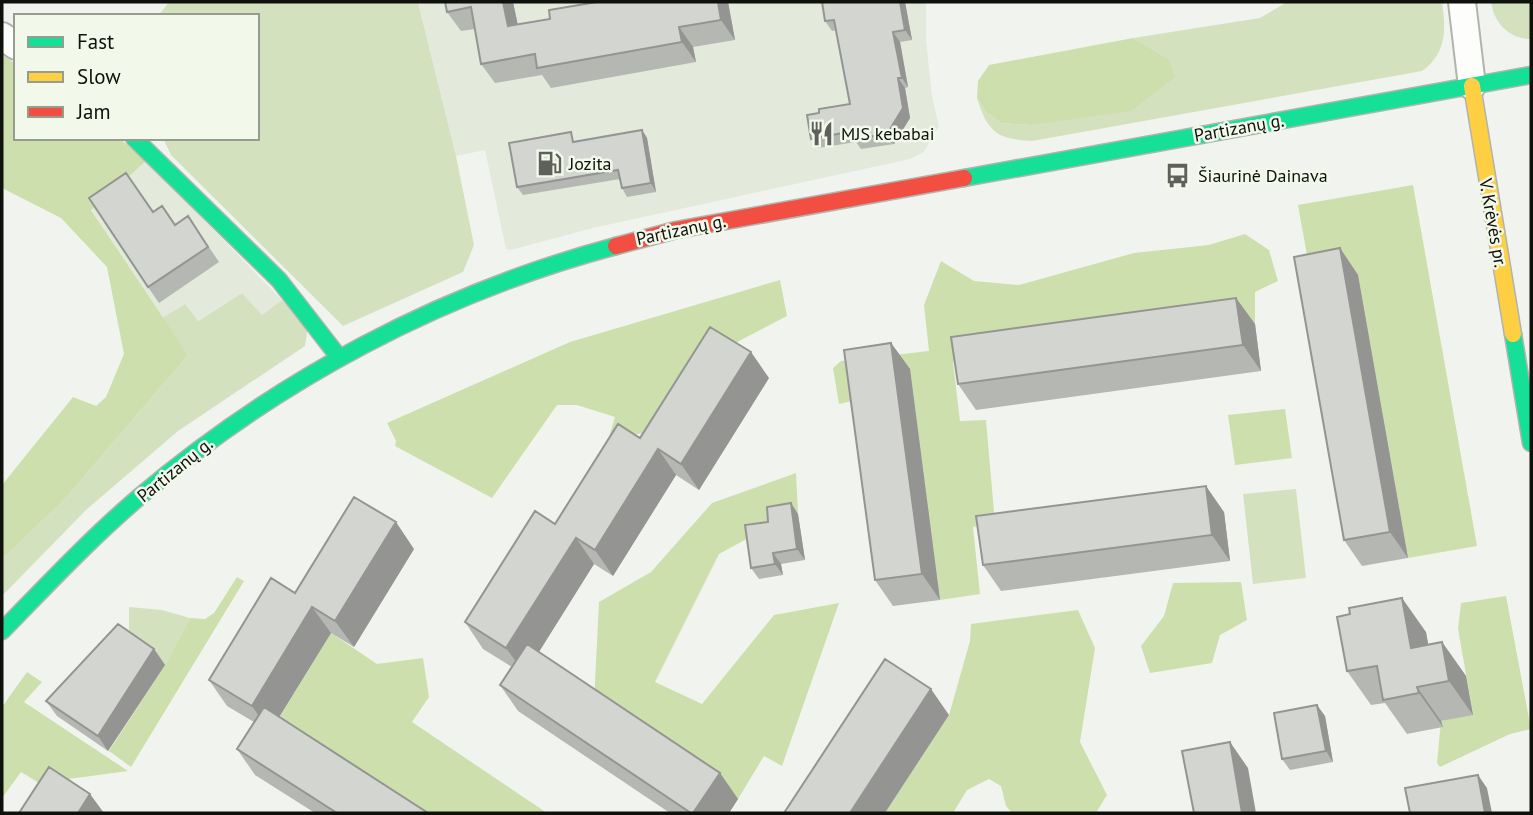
<svg xmlns="http://www.w3.org/2000/svg" width="1533" height="815" font-family="'PT Sans',sans-serif">
	<rect width="100%" height="100%" fill="#f1f4ee"/>
	<path fill="#e3e9db" d="M418,2H926V40L932,96L939,126L924,152L910,159L593,228L511,250L506,249L485,150L456,156Z
		M146,161L282,300L262,315L242,293L197,321L185,304L162,318L91,209Z"/>
	<path fill="#d4e1be" d="M169,2H418L456,156L474,245L463,272L343,326L171,155L163,138H257V16H158Z
		M1287,2H1442C1446,29 1447,53 1422,71L1032,141C997,139 988,133 977,98L986,112L1001,123L1031,125L1169,59L1133,38L1260,18Z
		M1491,2H1531V39C1509,39 1494,23 1491,2Z
		M242,293L262,315L282,300L308,326L305,346L178,431L86,510L2,596V559L62,502L188,355L162,318L185,304L198,321Z
		M1296,489L1306,578L1253,584L1243,494Z
		M129,607L162,610L190,618L165,665L129,639Z"/>
	<path fill="#cddfac" d="M1133,38L1169,59L1175,77L1131,111L1031,125L1001,123L986,112L977,98L978,81L989,65Z
		M2,55L16,64V138H119L146,161L91,210L188,355L62,502L2,559V485L73,397L96,406L106,397L124,354L107,267L61,218L2,188Z
		M1413,185L1477,546L1408,558L1358,275L1312,283L1298,205Z
		M1245,234L1269,250L1278,281L1255,292V324L970,363L953,362L960,421L986,420L995,523L973,527L980,594L940,600L910,370L865,398L839,404L833,368L841,361L929,351L924,305L941,261L974,281L1019,285L1134,253L1209,245Z
		M780,280L787,316L739,341L706,363L656,432L609,437L615,417L577,405H557L492,498L395,446L396,441L387,423L570,342Z
		M1285,409L1292,458L1235,465L1228,415Z
		M796,473L798,514L775,518L752,536L719,554L655,682L702,704L774,615L839,603L782,766L764,756L738,799L594,702L599,602L651,572L712,503Z
		M237,577L244,581L131,767L109,751L165,665L190,618L205,619L214,613Z
		M1241,582L1247,620L1220,635L1212,663L1150,673L1141,646L1164,616L1173,583Z
		M1506,596L1531,729L1510,734L1440,767L1437,763L1441,721L1473,714L1458,629L1461,603Z
		M1078,610L1095,648L1080,742L1107,795L1096,813H1012L1006,806L1001,786L989,779L967,790L953,813H885L949,715L970,641L971,624Z
		M331,633L377,664L423,658L429,697L412,722L547,813H406L274,726Z
		M27,672L42,682L24,702L128,771L39,783L21,772L2,798V707Z"/>
	<g fill="none" stroke-linecap="round" stroke-linejoin="round">
		<defs>
			<path id="street" d="M1462,2L1472,86
				M2,36L16,46"/>
			<path id="fast" d="M134,138L279,280L338,356
				M964,178L1531,75
				M1513,334L1531,443
				M2,631C46,586 90,539 138,498C277,380 440,293 616,246"/>
			<path id="slow" d="M1472,86L1513,334"/>
			<path id="jam" d="M616,246L676,230L964,178"/>
		</defs>
		<use href="#street" stroke="#b1b4ae" stroke-width="30"/>
		<use href="#fast" stroke="#b1b4ae" stroke-width="19"/>
		<use href="#slow" stroke="#b1b4ae" stroke-width="19"/>
		<use href="#jam" stroke="#b1b4ae" stroke-width="19"/>
		<use href="#street" stroke="#fdfdfc" stroke-width="26"/>
		<use href="#fast" stroke="#16e098" stroke-width="16"/>
		<use href="#slow" stroke="#ffcf43" stroke-width="16"/>
		<use href="#jam" stroke="#f24e42" stroke-width="16"/>
	</g>
	<path fill="#b5b7b3" d="M445,2H513L518,25L728,2L735,40L693,47L696,62L551,88L542,75L495,83L481,64L475,29L461,31L447,12Z
		M822,2H905L912,40L900,42L908,87L905,88L910,118L894,144L861,149L856,142L818,148L811,139L819,113L850,104L836,30L832,31L825,21Z
		M642,130L647,138L656,192L627,197L622,188L620,179L523,195L517,187L577,141Z
		M153,212L175,225L188,216L219,262L159,303L148,287Z
		M1340,248L1358,275L1408,558L1362,566L1344,540Z
		M1236,298L1255,324L1261,371L976,410L958,384Z
		M891,343L910,369L940,600L893,606L875,580Z
		M769,378L699,490L676,475L613,576L594,564L539,652L720,773L738,799L729,813H670L518,711L500,685L512,667L483,649L465,622L555,524L640,438Z
		M1224,512L1230,561L1001,591L983,565Z
		M798,514L805,560L781,564L783,575L759,579L751,568L768,522Z
		M414,549L354,647L331,633L279,717L428,813H315L255,775L237,749L254,722L227,706L209,680L295,593Z
		M1426,632L1428,644L1442,642L1466,676L1473,715L1441,721L1443,727L1407,734L1385,703L1371,705L1347,671Z
		M154,649L165,665L108,751L57,716L46,701Z
		M1325,716L1333,762L1290,770L1282,759Z"/>
	<path fill="#949592" d="M503,2H513L522,46L508,26Z
		M718,2H728L735,40L721,20Z
		M900,2H905L912,40L905,30Z
		M679,27L693,47L696,62L682,42Z
		M893,32L900,42L908,87L902,78Z
		M898,78L905,88L910,118L894,144L887,134Z
		M642,130L647,138L656,192L651,183Z
		M1340,248L1358,275L1408,558L1390,532Z
		M1236,298L1255,324L1261,371L1243,345Z
		M891,343L910,369L940,600L922,574Z
		M751,352L769,378L699,490L681,464Z
		M658,449L676,475L613,576L595,550Z
		M1206,486L1224,512L1230,561L1212,535Z
		M791,503L798,514L805,560L797,549Z
		M396,522L414,549L354,647L335,621Z
		M576,538L594,564L525,674L506,648Z
		M773,553L781,564L783,575L775,564Z
		M1402,598L1426,632L1435,682L1411,648Z
		M312,607L331,633L270,732L252,706Z
		M1442,642L1466,676L1473,715L1449,681Z
		M154,649L165,665L108,751L98,736Z
		M1417,687L1441,721L1443,727L1419,693Z
		M931,689L949,715L885,813H850Z
		M1317,705L1325,716L1333,762L1326,751Z
		M1230,742L1248,768L1256,813H1242Z
		M720,773L738,799L729,813H693Z
		M1478,775L1487,788L1492,813H1485Z
		M90,794L104,813H78Z"/>
	<path fill="#d3d5d0" stroke="#949592" stroke-width="2" d="M445,2H503L508,26L550,19L549,10L597,2H718L721,20L679,27L682,42L537,68L535,54L481,64L471,7L447,12Z
		M822,2H900L905,30L893,32L902,78H898L903,108L887,134L854,139L853,131L811,139L807,115L819,113V109L850,104L834,20L825,21Z
		M642,130L651,183L622,188L618,170L517,187L509,143L571,132L573,142Z
		M126,173L153,212L162,206L175,225L188,216L208,247L148,287L89,198Z
		M1340,248L1390,532L1344,540L1294,257Z
		M1236,298L1243,345L958,384L951,337Z
		M710,327L751,352L681,464L658,449L595,550L576,538L506,648L465,622L535,511L555,524L618,424L640,438Z
		M891,343L922,574L875,580L844,350Z
		M1206,486L1212,535L983,565L976,516Z
		M354,497L396,522L335,621L312,607L252,706L209,680L271,578L295,593Z
		M791,503L797,549L773,553L775,564L751,568L745,525L768,522L767,507Z
		M1402,598L1411,648L1442,642L1449,681L1417,687L1419,693L1383,700L1377,666L1347,671L1337,617L1350,614L1349,608Z
		M118,624L154,649L98,736L46,701Z
		M527,644L720,773L693,813H691L500,685Z
		M885,659L931,689L850,813H784Z
		M1317,705L1326,751L1282,759L1274,713Z
		M264,707L428,813H337L237,749Z
		M1230,742L1242,813H1194L1182,751Z
		M49,767L90,794L78,813H19Z
		M1478,775L1485,813H1410L1405,788Z"/>
	<defs>
		<symbol id="restaurant-bare" viewBox="-9 -9 18 18"><path d="M-5-6h1v4h1v-4h1v4h1v-4h1v5L-1.5 .5V6h-2V.5L-5-1ZM5-6V6H3V1.5H1.5Q1.5-4 5-6Z" fill="#5e605b" stroke="#f2f8ea" stroke-width="2.5" paint-order="stroke"/></symbol>
		<symbol id="fuel-bare" viewBox="-9 -9 18 18"><path d="M-5.5-6h7V0h2V4h1.3V-2.5L3-4.5l.8-.8L6-3V5H2.5V1h-1V6h-7ZM-4.2-4.7v3.2H.2V-4.7Z" fill="#5e605b" stroke="#f2f8ea" stroke-width="2.5" paint-order="stroke"/></symbol>
		<symbol id="bus-bare" viewBox="-9 -9 18 18"><path d="M-5-6H5V4H4V6H2V4H-2V6H-4V4H-5ZM-3.5-4V0h7V-4ZM-3.5 1.2v1.5H-2V1.2ZM2 1.2v1.5H3.5V1.2Z" fill="#5e605b" stroke="#f2f8ea" stroke-width="2.5" paint-order="stroke"/></symbol>
	</defs>
	<g fill-rule="evenodd">
		<use href="#restaurant-bare" x="804" y="116" width="35" height="35"/>
		<use href="#fuel-bare" x="532" y="146" width="35" height="35"/>
		<use href="#bus-bare" x="1160" y="158" width="35" height="35"/>
	</g>
	<g text-anchor="middle" stroke-width="5" stroke-linejoin="round" paint-order="stroke">
		<g font-size="18" fill="#0f110c" stroke="#f2f8ea">
			<text transform="translate(1239 128) rotate(-10)" y="6">Partizanų g.</text>
			<text transform="translate(1493 223) rotate(80)" y="6">V. Krėvės pr.</text>
			<text transform="translate(681 230) rotate(-12)" y="6">Partizanų g.</text>
			<text transform="translate(175 470) rotate(-39)" y="6">Partizanų g.</text>
		</g>
		<g font-size="18" fill="#0f110c" stroke="#f2f8ea" text-anchor="start">
			<text x="841" y="140">MJS kebabai</text>
			<text x="569" y="170">Jozita</text>
			<text x="1198" y="182">Šiaurinė Dainava</text>
		</g>
	</g>
	<rect width="1533" height="815" fill="none" stroke="#0f110c" stroke-width="7"/>
	<rect x="14" y="14" width="245" height="126" fill="#f2f8ea" stroke="#979c91" stroke-width="2"/>
	<rect x="28" y="37" width="35" height="10" fill="#16e098" stroke="#979c91" stroke-width="2"/>
	<text x="77" y="49" font-size="21" fill="#0f110c">Fast</text>
	<rect x="28" y="72" width="35" height="10" fill="#ffcf43" stroke="#979c91" stroke-width="2"/>
	<text x="77" y="84" font-size="21" fill="#0f110c">Slow</text>
	<rect x="28" y="107" width="35" height="10" fill="#f24e42" stroke="#979c91" stroke-width="2"/>
	<text x="77" y="119" font-size="21" fill="#0f110c">Jam</text>
</svg>
